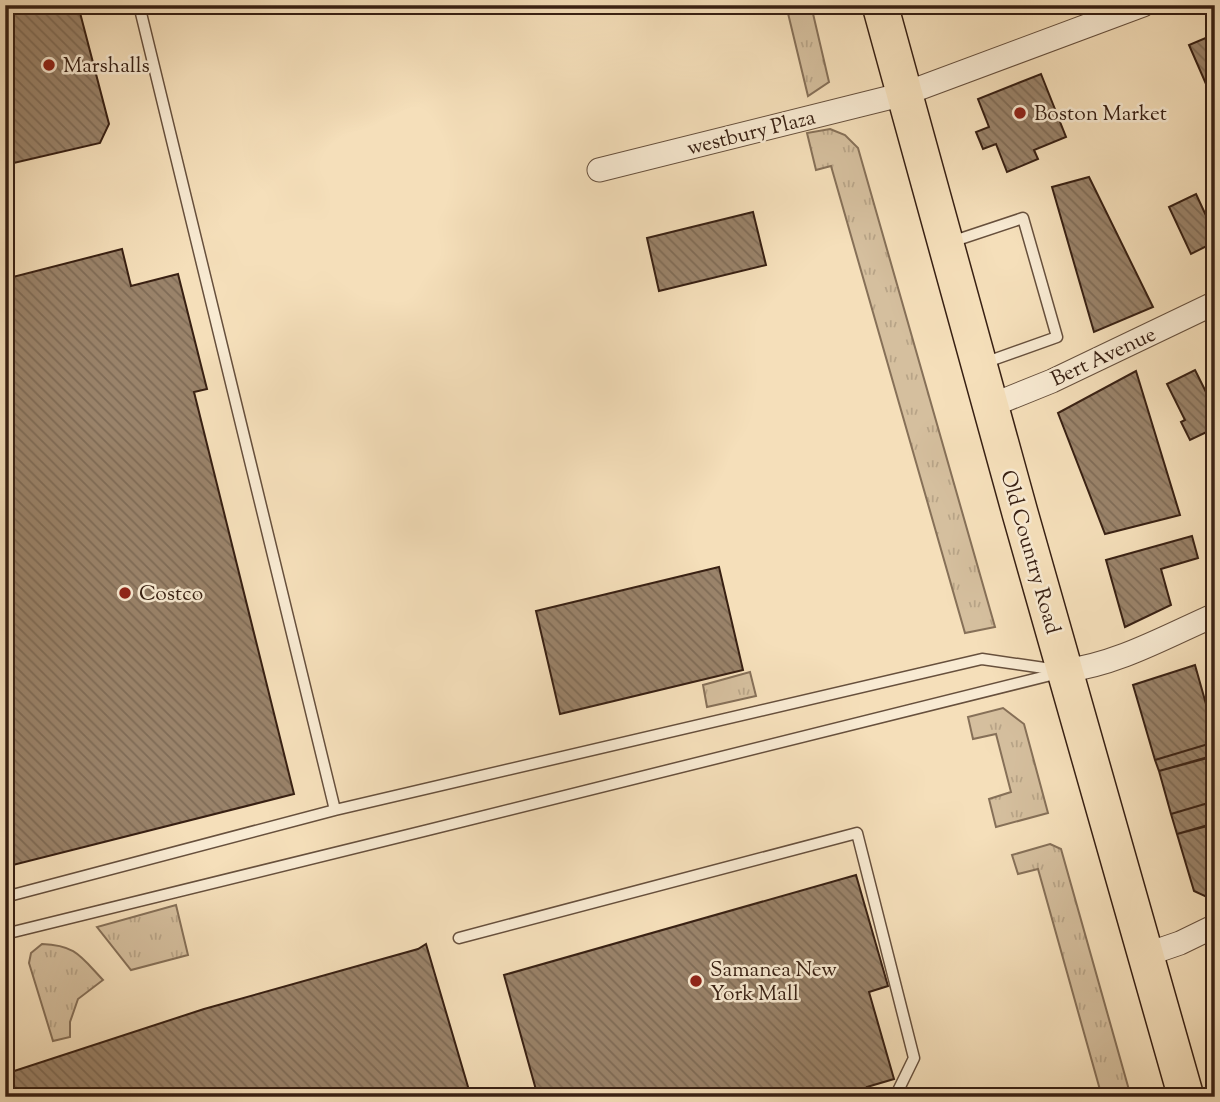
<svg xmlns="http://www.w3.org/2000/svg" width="1220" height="1102" font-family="'Sorts Mill Goudy',serif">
	<defs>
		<pattern id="grass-tufts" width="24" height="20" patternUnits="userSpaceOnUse" patternTransform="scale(1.75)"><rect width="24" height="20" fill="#d5bf9e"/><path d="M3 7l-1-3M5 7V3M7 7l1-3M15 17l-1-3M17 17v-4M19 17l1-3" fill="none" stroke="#b8a487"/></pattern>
		<pattern id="building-back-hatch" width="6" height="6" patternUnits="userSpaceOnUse" patternTransform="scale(1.75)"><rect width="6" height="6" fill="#9a836a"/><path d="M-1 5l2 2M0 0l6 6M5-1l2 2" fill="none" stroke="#7f6b56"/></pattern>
	</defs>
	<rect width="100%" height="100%" fill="#f5dfba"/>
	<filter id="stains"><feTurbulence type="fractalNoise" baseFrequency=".00286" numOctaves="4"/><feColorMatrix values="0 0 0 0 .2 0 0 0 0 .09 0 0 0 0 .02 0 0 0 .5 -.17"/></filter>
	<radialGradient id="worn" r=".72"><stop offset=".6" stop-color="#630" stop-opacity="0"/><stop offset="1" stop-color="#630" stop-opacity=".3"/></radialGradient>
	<path fill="url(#grass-tufts)" stroke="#867058" stroke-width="2" d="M786,5H811L829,82L808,96Z
		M830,129L845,135L858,148L995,627L965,633L831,166L816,170L807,133Z
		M750,672L756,696L707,707L703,685Z
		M1003,708L1024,724L1048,813L996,827L989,799L1011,792L996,734L973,739L968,717Z
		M1050,844L1061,849L1131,1097H1102L1038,869L1018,874L1012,855Z
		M176,905L188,955L131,970L97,927Z
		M42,944C76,945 81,957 103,980L78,999L70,1022V1037L53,1041L29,963L31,953Z"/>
	<path fill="url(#building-back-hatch)" stroke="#382013" stroke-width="2" d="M5,5H78L109,124L100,143L5,165Z
		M1215,34V81L1206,84L1189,45Z
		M1041,74L1066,137L1034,150L1038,159L1007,172L996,144L983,149L976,132L989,127L978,99Z
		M1089,177L1153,307L1094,332L1052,187Z
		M1196,194L1215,235V242L1191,254L1169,207Z
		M753,212L766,265L659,291L647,238Z
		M122,249L131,286L178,274L207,389L194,392L294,794L5,867V279Z
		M1195,370L1215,410V428L1190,440L1181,422L1185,420L1167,384Z
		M1136,371L1180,515L1105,534L1058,413Z
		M1192,536L1198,558L1161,569L1171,605L1125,627L1106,560Z
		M719,567L743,670L560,714L536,611Z
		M1195,665L1215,736V742L1155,760L1133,685Z
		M1215,742V755L1159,771L1155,760Z
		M1215,756V801L1171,814L1159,771Z
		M1215,801V823L1177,834L1171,814Z
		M1215,824V895L1209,898L1194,891L1177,834Z
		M856,875L888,986L869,992L894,1079L867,1087L870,1097H538L504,975Z
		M426,944L471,1097H5V1074L204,1009L418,949Z"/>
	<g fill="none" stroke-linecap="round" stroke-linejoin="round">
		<defs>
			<path id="lane" d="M139,5L335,810
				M951,242L1023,218L1057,337L984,363
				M5,897L335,810L982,659L1058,670
				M5,934L428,830L1059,673
				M459,938L857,833L914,1058L895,1097"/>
			<path id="street" d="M599,170L904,94L1143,5
				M990,406L1052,381L1215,303
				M1064,671C1118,664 1165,637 1215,615
				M1145,955L1180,943L1215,926"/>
			<path id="primary" d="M880,5L1020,513L1186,1097"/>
		</defs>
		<use href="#lane" stroke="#67503d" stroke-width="13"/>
		<use href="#street" stroke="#67503d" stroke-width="25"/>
		<use href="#primary" stroke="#382013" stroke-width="38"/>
		<use href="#lane" stroke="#f8ead2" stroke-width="10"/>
		<use href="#street" stroke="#f8ead2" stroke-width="23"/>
		<use href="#primary" stroke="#f5dfba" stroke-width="35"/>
	</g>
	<g fill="#8f2418" stroke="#f8ead2" stroke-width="2.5">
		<circle cx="49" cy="65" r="7"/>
		<circle cx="1020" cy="113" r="7"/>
		<circle cx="125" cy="593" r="7"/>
		<circle cx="696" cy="981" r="7"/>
	</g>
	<g text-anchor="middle" stroke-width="5" stroke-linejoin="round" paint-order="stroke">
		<g font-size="21" fill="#382013" stroke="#f8ead2" text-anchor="start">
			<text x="63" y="72">Marshalls</text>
			<text x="1034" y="120">Boston Market</text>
			<text x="139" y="600">Costco</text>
			<text x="710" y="976">Samanea New<tspan x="710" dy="24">York Mall</tspan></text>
		</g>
		<g font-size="21" fill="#382013" stroke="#f8ead2">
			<text transform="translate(751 132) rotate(-14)" y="7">westbury Plaza</text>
			<text transform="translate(1103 356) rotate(-25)" y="7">Bert Avenue</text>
			<text transform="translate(1031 552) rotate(74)" y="7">Old Country Road</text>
		</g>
	</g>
	<rect width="1220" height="1102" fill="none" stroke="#f5dfba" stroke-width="28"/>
	<rect x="7" y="7" width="1206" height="1088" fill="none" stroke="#382013" stroke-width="3.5"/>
	<rect x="14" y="14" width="1192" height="1074" fill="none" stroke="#382013" stroke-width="2"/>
	<rect width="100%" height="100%" filter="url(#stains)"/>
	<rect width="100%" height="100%" fill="url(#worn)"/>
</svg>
